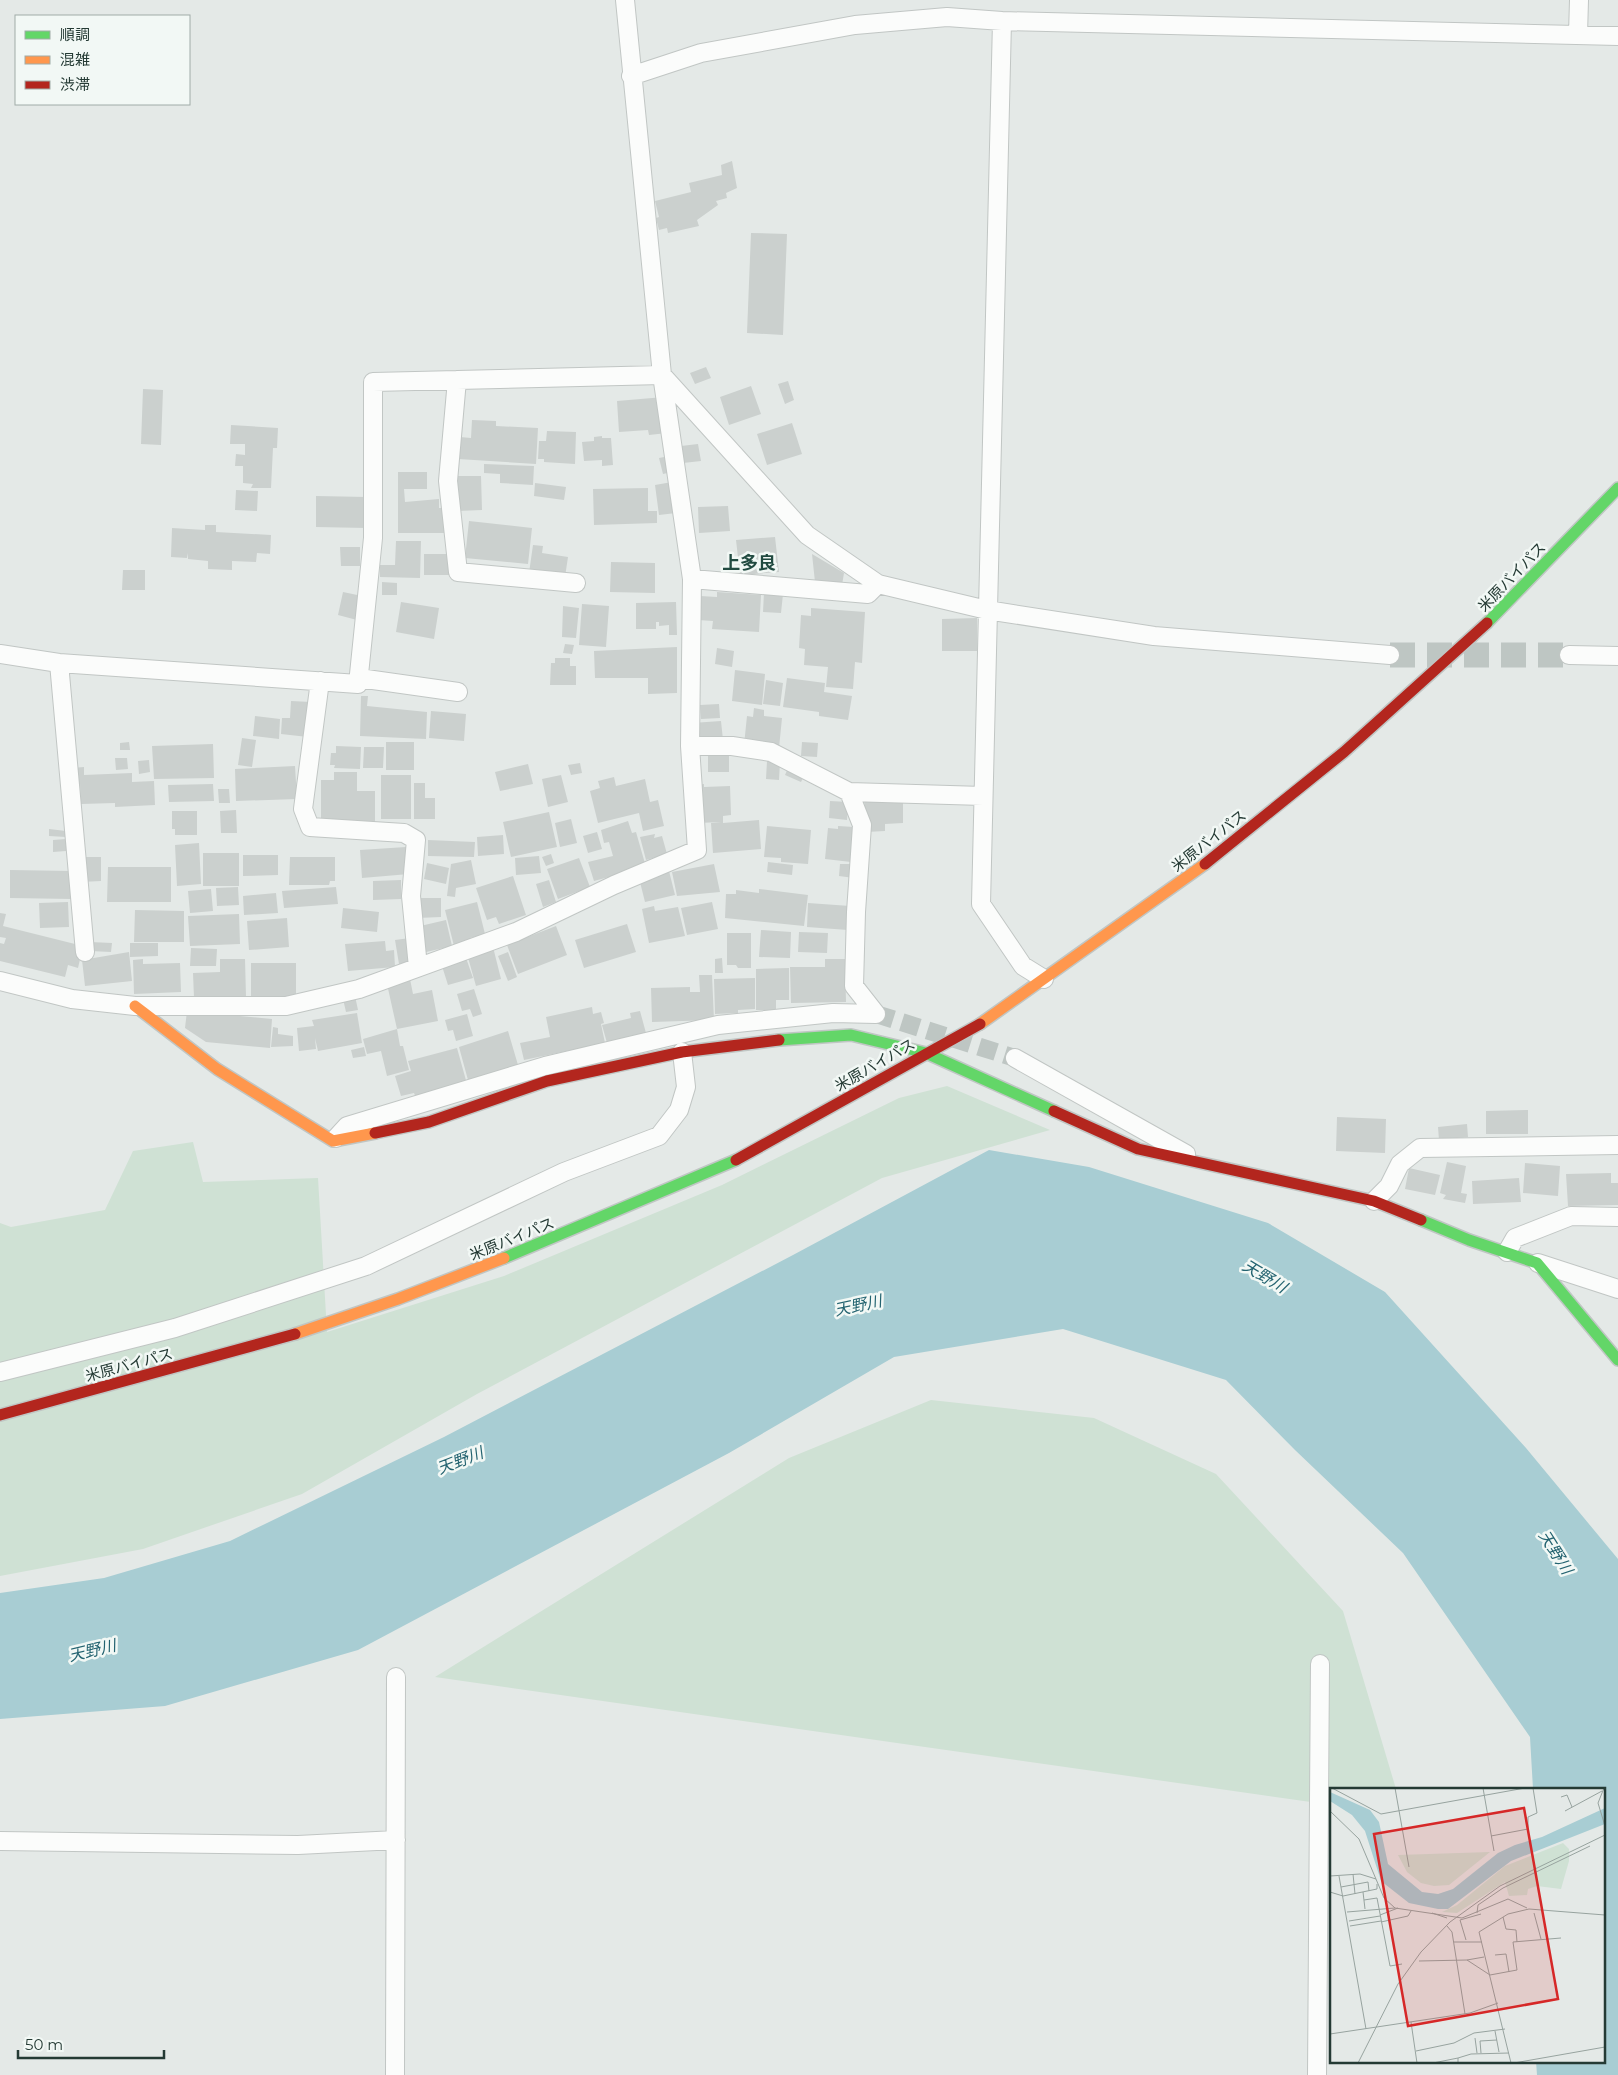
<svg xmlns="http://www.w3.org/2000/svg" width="1618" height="2075" font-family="Montserrat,'Noto Sans JP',sans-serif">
	<rect width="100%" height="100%" fill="#e4e9e7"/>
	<path fill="#cfe1d4" d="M947,1086L1050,1130L882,1178L477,1394L302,1494L143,1549L0,1576V1223L11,1227L105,1210L133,1151L193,1142L203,1182L318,1178L327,1332L504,1276L722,1185L899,1098Z
		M931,1400L1094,1418L1216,1474L1343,1611L1396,1789H1332V1805L435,1677L789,1458Z"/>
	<path fill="#a8cdd3" d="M989,1150L1089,1167L1268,1223L1385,1292L1526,1448L1618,1559V2075H1537L1536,2061H1604V1789H1533L1530,1737L1403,1553L1295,1450L1226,1380L1063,1329L894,1357L729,1453L358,1650L165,1706L0,1719V1593L104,1578L230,1541L444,1437L793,1255Z"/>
	<path fill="#cbd0ce" d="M732,161L737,188L726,193L727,198L716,201L718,205L697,220L699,226L668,233L667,228L659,230L656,218L659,217L655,201L691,192L689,183L722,175L721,165Z
		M751,233L787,234L783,335L747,333Z
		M706,367L711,378L695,384L690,373Z
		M788,381L794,400L785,404L778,384Z
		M751,386L761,414L729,425L720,397Z
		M143,389L163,390L161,445L141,444Z
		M664,397L667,433L649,435L648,430L619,432L617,401Z
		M472,420L496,421V426L538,428L536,464L458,459L460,437L471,438Z
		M792,423L802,454L767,465L757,434Z
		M231,425L278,428L277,448H273L271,488H251L253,484L243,483V466H235L236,454L245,455V444H230Z
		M547,431L576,432L575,464L544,462V459H538L539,441H546Z
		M602,436V438H611L613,465L602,466V460L584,461L582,442L594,441V437Z
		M698,444L701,461L683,463L681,446Z
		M669,456L672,472L663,474L659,458Z
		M484,464L534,466L533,485L500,483V474L484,473Z
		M398,472H427V489H404L405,502L439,499V508H444V533H398Z
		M456,476H481L482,510L457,511Z
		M672,482L676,513L659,515L655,485Z
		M535,483L566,487L564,500L534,496Z
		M648,488V511H657V523L594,525L593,489Z
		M236,490L258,491L257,511L235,510Z
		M316,496L367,497V528L316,527Z
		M728,506L730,531L699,533L698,507Z
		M469,521L532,528L528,564L465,558Z
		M205,525H216V532L271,535L270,554L257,553L256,562L232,561V570L208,569V561L188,559V553L187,558L171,557L172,528L205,530Z
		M775,537L779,572L740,575L736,540Z
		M396,541H421L420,578L380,577V565H395Z
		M533,545L543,546L542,553L568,557L565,577L529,573Z
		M340,547H360V566H341Z
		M424,554H449V575H424Z
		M812,554L844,573L842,585L815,582Z
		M611,562L655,563V593L610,592Z
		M123,570H145V590H122Z
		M382,582L397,583V595H382Z
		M343,592L362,596L357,620L338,615Z
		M717,592L761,595L759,632L712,629L713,621L698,620L700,596L717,597Z
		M764,592L783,594L781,613L763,612Z
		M401,602L439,608L434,639L396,632Z
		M676,602L677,635H669V625L659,626V622H656V629H636V603Z
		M582,604L609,606L606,647L579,645Z
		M563,606L579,608L576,638L562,637Z
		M811,608L865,612L862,663L855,662L853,689L826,687L828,667L804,665L805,649L799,648L801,615L811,616Z
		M977,618V651H942V619Z
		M565,644L574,645L572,654L563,653Z
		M677,647V693L648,694V678H595L594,651Z
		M717,648L734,651L732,667L715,664Z
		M555,658H570V666H576V685H550L551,663H555Z
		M735,670L765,674L762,705L732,701Z
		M787,678L825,683L824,692L852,696L848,720L819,716V712L783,707Z
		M766,680L783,683L780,706L763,704Z
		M361,696H368L367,706L427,712L426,739L360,736Z
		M291,701L311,702L308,737L281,734L282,718H290Z
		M719,704L720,718L701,719L700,705Z
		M754,708L764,710V716L782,718L779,748L744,745L747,716L753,717Z
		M431,711L466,714L464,741L429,738Z
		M255,716L280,719L279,739L253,736Z
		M721,721L723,740L694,742L692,723Z
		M242,738L256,740L252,767L238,765Z
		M129,742L130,750H120V743Z
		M386,742H414V770H386Z
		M802,742L818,743L817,757L801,756Z
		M213,744L214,778L154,779L152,746Z
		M336,746L361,747L360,769L334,768L335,765H330L331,753H336Z
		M364,747H384L383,768H363Z
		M708,752H729V772H708Z
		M115,758H127L128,769L116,770Z
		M149,760L150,772L139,774L138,761Z
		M767,761L780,762L779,780L766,779Z
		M580,763L582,773L571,775L568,765Z
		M528,764L533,784L500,791L495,772Z
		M295,766L297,799L236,801L235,769Z
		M789,766L805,774L801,782L785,775Z
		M84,767V775L132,773V782L154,781L155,805L115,807V803L81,804L80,784L72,785L71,768Z
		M334,772H357V791H375V824H321V780H334Z
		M381,775H411V819H381Z
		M561,775L568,802L548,807L542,779Z
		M614,777L616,786L645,779L650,802L658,800L664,826L643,831L639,813L598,823L590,791L600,788L598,781Z
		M414,783H425V798H435V819H414Z
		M213,784L214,801L169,802L168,785Z
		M704,784V787L730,786L731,815L723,816V823L759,820L761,849L713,853L711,823L721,822L698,823L697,785Z
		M218,789H229L230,803H219Z
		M864,798L903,800V823L885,824V831L866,832Z
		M830,801L848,802L847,820L829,818Z
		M236,810L237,833H221L220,811Z
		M172,811H197V835H175V829H172Z
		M549,812L557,847L511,857L503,822Z
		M571,819L577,843L560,847L555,823Z
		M628,821L632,833L636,832L646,867L594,881L588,862L613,856L609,842L604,843L601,830Z
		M767,826L811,830L808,864L781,862V858L764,857Z
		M838,826L854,827L851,862L825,859L828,828L838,829Z
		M49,829L66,831V837L49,836Z
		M597,832L602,849L588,853L583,836Z
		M655,834L654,838L662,836L667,854L646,860L640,837Z
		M503,835L504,854L478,856L477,837Z
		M66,839V851L53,852V840Z
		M428,840L475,842L474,857L428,856Z
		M199,843L201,884L177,886L175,845Z
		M406,847L409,874L362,878L360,850Z
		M203,853H239V886H203Z
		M551,854L554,863L546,866L542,857Z
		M243,855H278V875L243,876Z
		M539,856L541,873L516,875L515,858Z
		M81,857H101V881L81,882Z
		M290,857H335V881H330L329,885H289Z
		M579,858L590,887L558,899L547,869Z
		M471,860L476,884L456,888L455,897L447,896L451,864Z
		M768,862L793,865L792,875L767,872Z
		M427,863L449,868L446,884L424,879Z
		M714,864L720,892L677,896L672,872Z
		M840,864H856L854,878L839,876Z
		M108,867H171V902H107Z
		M10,870L72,871V899L10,898Z
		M669,871L675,895L645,902L639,878Z
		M513,876L526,915L499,924L496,917L487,920L476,888Z
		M401,880V899L373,900V881Z
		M549,880L556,902L543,907L536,884Z
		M238,887L239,905L217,906L216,888Z
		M336,887L338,904L284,908L282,891Z
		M211,889L213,911L190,913L188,891Z
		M759,889L808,895L804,926L725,918L726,894H736V890L759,893Z
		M276,893L278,913L244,915L243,896Z
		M416,898H441V917L417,918Z
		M68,902L69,927L40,928L39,903Z
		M477,902L485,934L470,938L471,941L454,946L445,910Z
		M712,902L718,929L687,935L681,908Z
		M808,903L850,906L848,930L807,927Z
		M654,906L655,911L678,907L685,936L649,943L642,909Z
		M343,908L379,912L377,932L341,928Z
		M135,910L184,911V942H134Z
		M0,913L6,914L3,926L83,946L78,968L68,965L65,977L0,961V943L4,944L6,938L0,937Z
		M239,914L240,944L190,946L188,916Z
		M287,918L289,947L249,950L247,921Z
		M446,920L452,946L422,953L416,927Z
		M627,924L636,952L584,968L575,940Z
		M556,926L567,955L518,974L507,945Z
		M761,930L791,932L790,958L759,957Z
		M799,932L828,933L827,953L798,952Z
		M727,933H751V968H738L736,965H727Z
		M410,938L414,962L399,964L395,940Z
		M385,941L386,951L394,950L395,967L348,971L345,944Z
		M90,942L112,943L111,952L90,951Z
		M130,943H158V956L130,957Z
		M493,947L501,979L476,986L467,954Z
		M191,948L217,949L216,966H190Z
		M129,952L132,981L85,986L82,960Z
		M508,952L517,977L508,981L498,956Z
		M465,955L473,978L448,985L441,963Z
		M722,958L723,973H715V959Z
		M143,959V964L180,963L181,992L134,994L133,960Z
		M220,959H245L246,997L194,998L193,973L220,972Z
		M825,959H845L846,1002L791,1003L790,967H825Z
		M251,963H296V997L251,996Z
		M789,968V1000H776V1010H756V969Z
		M699,975H712L714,1020L652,1022L651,988L690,987V992H700Z
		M755,978V1009L738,1010V1013L715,1014L714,979Z
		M410,979L413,994L432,990L438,1021L397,1029L387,984Z
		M474,989L482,1014L473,1017L470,1009L462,1011L457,994Z
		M355,996L358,1010L346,1012L343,999Z
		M592,1007L593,1014L601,1012L604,1023L601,1024L605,1043L524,1060L520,1043L550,1037L546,1017Z
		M187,1011L272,1019L270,1048L206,1042L185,1028Z
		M640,1011L646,1033L607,1043L602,1025L631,1018L630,1013Z
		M357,1013L362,1043L318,1051L315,1038L316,1049L299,1051L297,1028L314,1026L312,1020Z
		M467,1014L473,1036L456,1041L453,1030L448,1031L445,1020Z
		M273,1027L278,1028V1034L293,1036V1046L271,1047Z
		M397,1029L400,1046H403L409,1070L387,1076L381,1051L367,1054L363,1039Z
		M508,1031L518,1065L468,1080L459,1047Z
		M364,1047L366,1056L353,1058L351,1050Z
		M457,1048L467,1084L416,1098L414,1093L401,1096L395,1076L411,1071L408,1061Z
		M1528,1110V1134H1486V1111Z
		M1337,1117L1386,1119L1385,1153L1336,1151Z
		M1467,1124L1468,1137L1439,1140L1438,1127Z
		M1447,1162L1466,1166L1461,1193L1467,1194L1465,1203L1443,1199L1446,1195L1440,1193Z
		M1525,1163L1560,1166L1558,1196L1523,1193Z
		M1409,1168L1440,1175L1435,1195L1405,1189Z
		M1611,1173V1183H1618V1205L1568,1206L1566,1174Z
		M1519,1178L1521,1202L1473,1204L1472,1181Z"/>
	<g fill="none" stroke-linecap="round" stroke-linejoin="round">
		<path stroke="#bec6c3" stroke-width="18" stroke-dasharray="18 9" stroke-linecap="butt" d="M876,1014L1015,1058"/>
		<path stroke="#bec6c3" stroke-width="25" stroke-dasharray="25 12" stroke-linecap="butt" d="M1390,655H1569"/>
		<defs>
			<path id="street" d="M1002,21L981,904L1023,966L1044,979
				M1578,35L1579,0
				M631,76L701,53L855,25L947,17L1002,21L1618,36
				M457,380L448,481L458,572L576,583
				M692,579L868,594L878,584
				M0,654L59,663L358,684L373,538V382L662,375L807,535L878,584L987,610L1154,636L1390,655
				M1569,655L1618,656
				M59,663L85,952
				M359,678L458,692
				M320,681L303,809L310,827L404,833L416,840L411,896L418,967
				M690,746H732L771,752L849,792L983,796
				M849,792L862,825L856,912L854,986L876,1014
				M0,981L72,999L135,1006H286L359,989L516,932L614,885L697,850L690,746L692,579L662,375L625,0
				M1015,1058L1186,1154
				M336,1138L347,1126L545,1066L718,1025L833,1013L876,1014
				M1374,1201L1389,1186L1400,1164L1420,1148L1618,1145
				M1507,1252L1515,1238L1571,1216L1618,1217
				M1538,1263L1618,1289
				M0,1372L175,1328L366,1266L564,1172L659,1136L679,1110L686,1087L682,1052
				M0,1841L298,1845L396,1840
				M395,2075L396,1677
				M1317,2075L1320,1664"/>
			<path id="fast" d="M1487,623L1618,488
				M779,1040L851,1035L926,1053L1054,1111
				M1421,1220L1469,1240L1537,1263L1618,1360
				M504,1258L736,1160"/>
			<path id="slow" d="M135,1006L217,1069L333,1141L375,1133
				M980,1024L1205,864
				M295,1334L398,1299L504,1258"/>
			<path id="jam" d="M1205,864L1344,752L1487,623
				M1054,1111L1138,1149L1374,1201L1421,1220
				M375,1133L429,1122L547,1081L682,1052L779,1040
				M736,1160L980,1024
				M0,1415L295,1334"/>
		</defs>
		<use href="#street" stroke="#c1c6c4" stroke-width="20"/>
		<use href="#fast" stroke="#c0c6c4" stroke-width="14"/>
		<use href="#slow" stroke="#c0c6c4" stroke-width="14"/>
		<use href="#jam" stroke="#c0c6c4" stroke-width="14"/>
		<use href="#street" stroke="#fbfcfb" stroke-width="18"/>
		<use href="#fast" stroke="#63d668" stroke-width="11"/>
		<use href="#slow" stroke="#ff974d" stroke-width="11"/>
		<use href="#jam" stroke="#b3261e" stroke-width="11"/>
	</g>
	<g text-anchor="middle" stroke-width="5" stroke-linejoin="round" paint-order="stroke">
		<g font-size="15" fill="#243a34" stroke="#f2f8f5">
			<text transform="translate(1512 577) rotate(-46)" y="5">米原バイパス</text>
			<text transform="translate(1209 841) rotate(-38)" y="5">米原バイパス</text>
			<text transform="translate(875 1065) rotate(-30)" y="5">米原バイパス</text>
			<text transform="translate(512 1239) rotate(-22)" y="5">米原バイパス</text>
			<text transform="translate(129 1365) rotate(-15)" y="5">米原バイパス</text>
		</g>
		<g font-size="16" font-style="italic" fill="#236370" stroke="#f2f8f5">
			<text transform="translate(1265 1276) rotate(31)" y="6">天野川</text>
			<text transform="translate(858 1305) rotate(-12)" y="6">天野川</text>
			<text transform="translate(460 1460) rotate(-21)" y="6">天野川</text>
			<text transform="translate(1556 1552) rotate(58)" y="6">天野川</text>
			<text transform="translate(92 1650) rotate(-13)" y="6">天野川</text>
		</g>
		<g font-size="18" font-weight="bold" fill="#214a40" stroke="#f2f8f5">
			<text x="749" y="569">上多良</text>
		</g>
	</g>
	<g transform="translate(1330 1788)">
		<rect width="275" height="275" fill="#e4e9e7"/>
		<path d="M233,55L239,61V73L231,101L207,98L198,101L197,107L179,108L175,94L127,125L112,124L127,117L175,78ZM160,64L119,97L104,98L91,95L77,84L68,67Z" fill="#cfe1d4"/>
		<path d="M0,4L40,22L49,34L58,76L92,104L108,106L123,101L168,65L185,57L212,49L275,20V36L181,73L118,121H108L79,115L51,93L35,43L22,27L0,13Z" fill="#a8cdd3"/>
		<path fill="none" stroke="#97a39f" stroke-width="1" d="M2,0L51,26L195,0M65,0L79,79M153,0L164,63M206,0H224M274,0L268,15L275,38M231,9L237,7L242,19M0,23L29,51L54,110L65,120L132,130L178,111L197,120M235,23L272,3M161,48L198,41V29L207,25L203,0M23,86L25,106M0,88L30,86L46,91M9,88L36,241M11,99L38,94L39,103M0,104L13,108L47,101V96M33,104L35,121M34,112L47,110L60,178L72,176M17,124L65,120M102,125L117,130M147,125L148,117L173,100L260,58M204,125L211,151M50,127L68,120M173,129L176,141L186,142L187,154M19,133L50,128M51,134L78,128L81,123M20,138L51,133M117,138L122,144L135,226M136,152L130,132L151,126M124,154H152M165,167L176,166L179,184M137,172L154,169M89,173L137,172L160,187L187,182L183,154L231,150M81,234L87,275M165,243L169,264M0,246L140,225L168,215M145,250L147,265M86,263L124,255L144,245L175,241M151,265L150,253L167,252M28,275L68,196L91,164L120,134L170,98L275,47M103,275L128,270M128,275V270L141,266L179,265M181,275L149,144L178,126L199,121L275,127M184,275L275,259"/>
		<path fill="#d62828" fill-opacity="0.15" stroke="#d62828" stroke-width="2.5" d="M194,20L228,211L78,238L44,46Z"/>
		<rect width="275" height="275" fill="none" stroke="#243a34" stroke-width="2.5"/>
	</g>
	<rect x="15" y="15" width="175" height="90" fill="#f2f8f5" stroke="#a0aca8"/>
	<rect x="25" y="31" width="25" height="8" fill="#63d668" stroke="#a0aca8"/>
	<text x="60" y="40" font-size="15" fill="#243a34">順調</text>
	<rect x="25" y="56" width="25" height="8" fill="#ff974d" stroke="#a0aca8"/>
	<text x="60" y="65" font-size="15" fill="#243a34">混雑</text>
	<rect x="25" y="81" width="25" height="8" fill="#b3261e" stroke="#a0aca8"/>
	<text x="60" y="90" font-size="15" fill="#243a34">渋滞</text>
	<path d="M18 2050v8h146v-8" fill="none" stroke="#243a34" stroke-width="2.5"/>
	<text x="25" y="2050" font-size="15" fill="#243a34" stroke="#f2f8f5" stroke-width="4" paint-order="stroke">50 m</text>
</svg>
